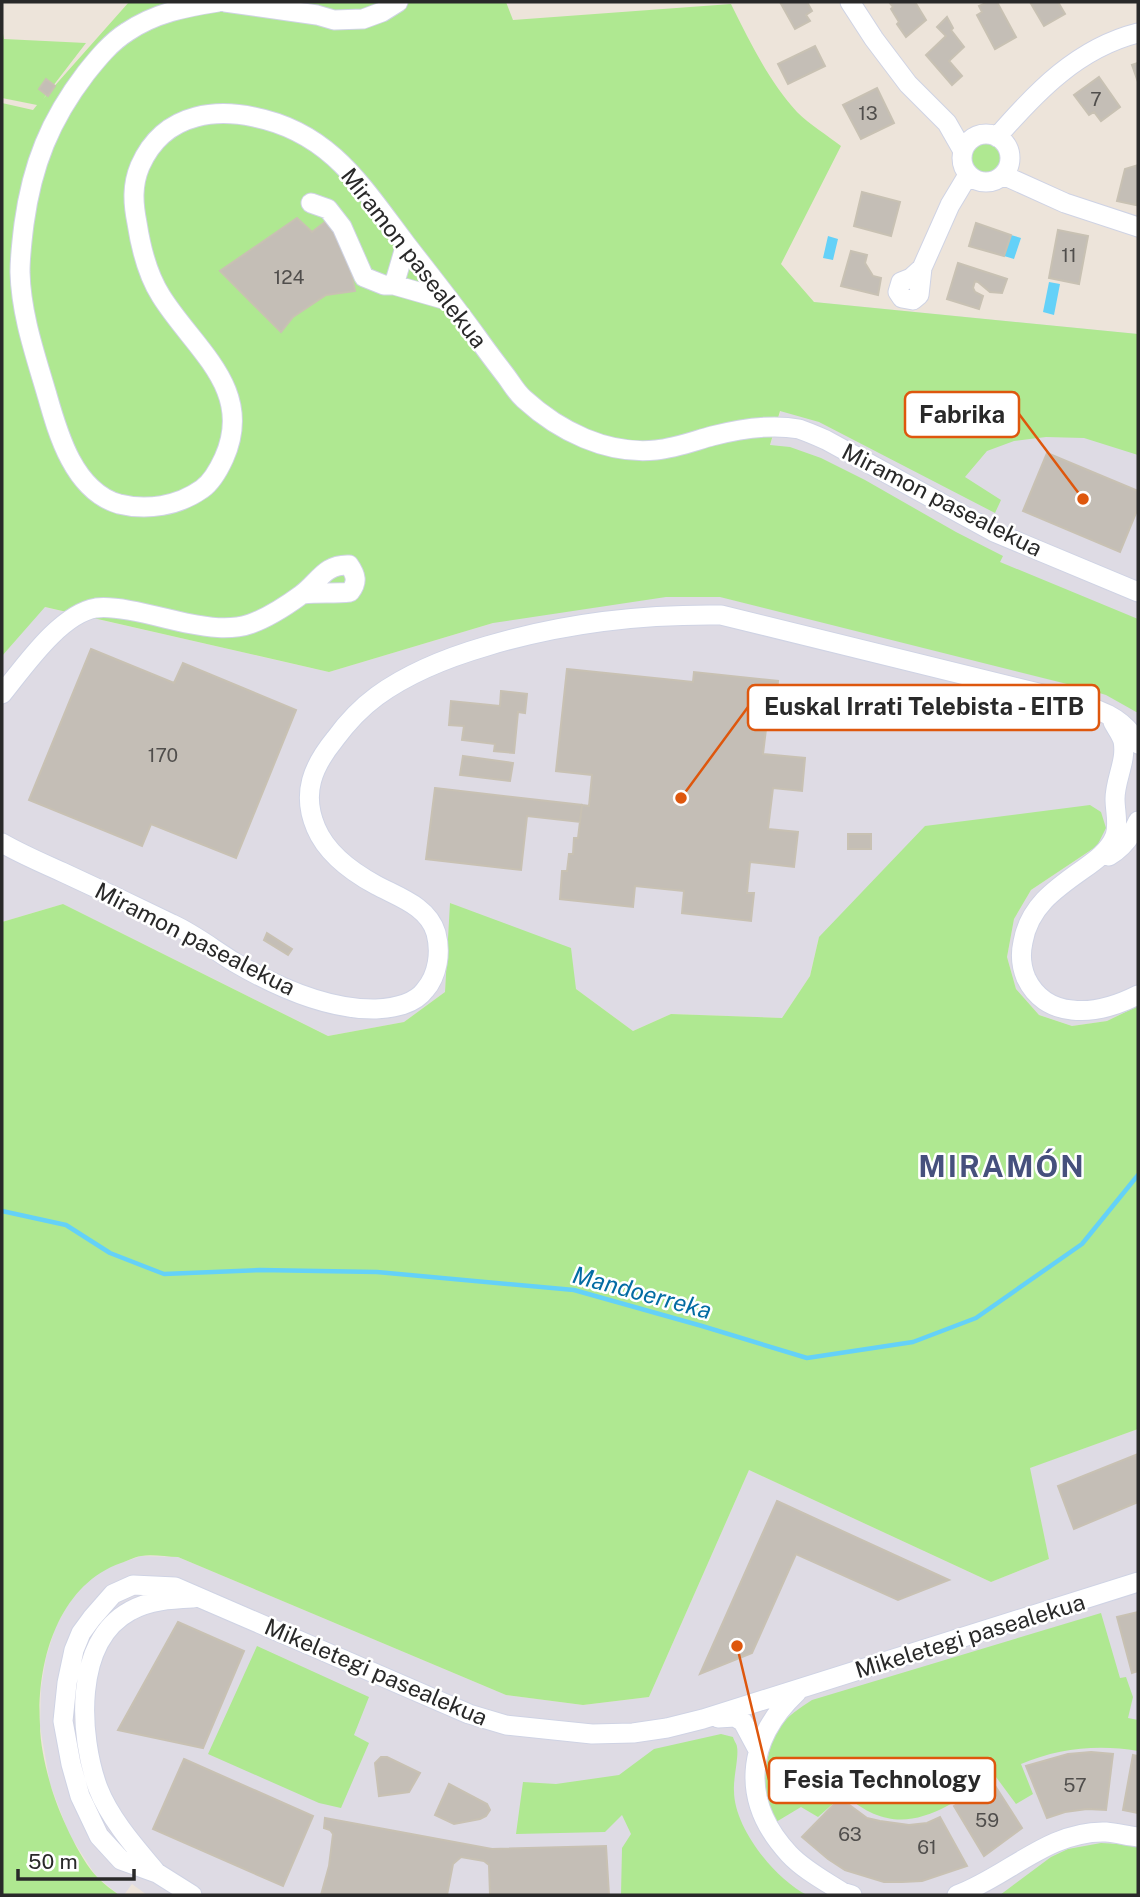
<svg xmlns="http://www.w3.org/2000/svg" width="1140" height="1897" font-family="'Public Sans',sans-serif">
	<rect width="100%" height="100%" fill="#ede4da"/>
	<path fill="#dedbe4" d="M814,302L1138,334V1006L1107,1021L1072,1026L1039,1015L1016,989L1007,957L1014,919L1031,890L1097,846L819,937L810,976L782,1018L671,1014L633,1031L576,989L451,903L445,992L404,1022L328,1036L63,904L2,922V656L44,607L329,672L493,623L770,446Z
		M1138,1429V1895H147L132,1884L124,1895H119L96,1876L69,1834L50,1784L40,1726L41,1688L46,1657L56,1626L69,1603L84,1584L106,1568L141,1556L178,1557L506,1695L583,1705L649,1697L749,1470L991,1582L1049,1559L1029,1468Z"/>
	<path fill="#afe891" d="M129,2H506L513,20L731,4C750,42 768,80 797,112C810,125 827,135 841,146L781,264L814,302L1138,334V455L1084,438L1046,437L1014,441L987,451L965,477L1001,500L995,513L819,422L780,411L770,445L790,447L821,458L865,480L956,532L1003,556L1000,562L1138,619V713L1106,695L1083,688L740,602L720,597H666L493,623L329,672L45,607L2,656V103L33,110L37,105L2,98V28L4,39L86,43L43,99Z
		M970 158a16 16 0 1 1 32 0a16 16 0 1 1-32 0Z
		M1090,805L1101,812L1106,828L1097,846L1031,890L1014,919L1007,957L1016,989L1039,1015L1072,1026L1107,1021L1138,1006V1429L1030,1468L1049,1559L991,1582L749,1470L649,1697L583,1705L506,1695L178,1557C166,1557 153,1554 141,1556C134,1557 127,1561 121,1563C58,1585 36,1663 40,1725C40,1743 45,1765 50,1783C57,1809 79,1859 98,1878C104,1884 112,1890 119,1895H2V922L63,904L328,1036L404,1022L445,992L450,903L571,948L576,989L633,1031L671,1014L782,1018L810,976L819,937L925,826Z
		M1101,1613L1120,1678L1126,1677L1133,1697L1128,1718L1138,1720V1751C1099,1744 1058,1748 1021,1764L1033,1794L1016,1804L996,1777C942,1809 901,1845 844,1794L818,1817L801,1807L776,1822C771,1812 766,1802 765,1791C764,1775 769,1741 779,1728C787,1716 800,1708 812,1700Z
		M257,1646L369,1697L354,1735L369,1743L341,1808L319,1803L208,1754Z
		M721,1734L733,1737C734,1741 737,1744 737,1747C739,1757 733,1779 734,1791C734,1828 775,1879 807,1895H621L622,1848L631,1834L622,1815L605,1832L516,1834L523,1782L556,1784L619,1775L654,1749Z
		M1101,1843L1119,1844L1138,1847V1895H1000L1051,1857L1068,1849Z"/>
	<path fill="#64d1f8" d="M1011,235L1021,238L1014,259L1004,256Z
		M828,236L838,239L833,260L823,258Z
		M1049,282L1060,284L1054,315L1043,312Z"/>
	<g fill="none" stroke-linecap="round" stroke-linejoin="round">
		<path stroke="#64d1f8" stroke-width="4.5" d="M2,1211L66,1225L110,1253L164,1274L260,1270L377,1272L574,1290L702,1326L807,1358L913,1342L976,1318L1082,1244L1138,1175"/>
	</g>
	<path fill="#c4beb6" stroke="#c8c1b3" stroke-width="2" d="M780,2H807L812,11L806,15L810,21L795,29Z
		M889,2H915L926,20L906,37L897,24L899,22L891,9L893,7Z
		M988,2H997L1016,37L995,49L977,15L982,12L979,6Z
		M1030,2H1058L1065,14L1044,26Z
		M947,17L953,28L951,30L964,47L949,61L962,76L952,85L926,55L946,36L937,27Z
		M815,46L825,66L788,84L778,64Z
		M1138,63V82L1132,65Z
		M1099,77L1120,107L1101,121L1094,112L1089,115L1074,95Z
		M46,79L55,86L48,96L39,89Z
		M877,88L894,123L861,139L843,105Z
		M1138,165V197L1136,205L1117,201L1125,169Z
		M862,192L900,202L891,236L854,226Z
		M297,218L312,232L329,219L346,249L355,291L326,295L293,317L281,332L220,271Z
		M976,223L1011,235L1004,256L969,246Z
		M1058,230L1088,236L1079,284L1049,278Z
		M851,251L867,255L865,263L873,276L881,278L878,295L841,286Z
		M958,263L1007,279L1002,293L990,292L978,282L975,281L973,288L975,292L983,296L979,309L947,299Z
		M1047,453L1138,491V508L1120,552L1023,511Z
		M91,649L174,683L183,663L296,710L236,858L151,824L142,846L29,800Z
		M567,669L693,682L694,672L778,681L774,722L767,721L763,754L805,758L802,791L773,788L768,829L798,832L794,867L750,862L747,893H754L751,921L682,913L684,891L635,886L633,907L560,899L562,871H567L569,854H573L574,838H578L582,805L589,806L592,775L556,771Z
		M501,691L527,694L525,713L518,712L514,753L494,751L495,744L462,740L464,726L449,725L451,701L500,706Z
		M463,756L513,763L510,781L460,775Z
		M435,788L582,805L580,822L527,816L521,870L426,859Z
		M848,834H871V849H848Z
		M267,933L292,949L288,955L264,940Z
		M1138,1454V1502L1074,1529L1058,1486Z
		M777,1501L949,1580L898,1600L796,1554L752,1653L700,1674Z
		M1138,1612V1671L1132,1673L1117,1617Z
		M178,1622L244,1651L203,1748L118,1730Z
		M1091,1752L1113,1754L1106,1810L1087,1809L1065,1812L1047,1818L1026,1766L1068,1754Z
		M1133,1755L1138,1756V1813L1123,1810Z
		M381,1757H387L420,1773L409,1792L379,1796L375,1763Z
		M184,1759L313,1816L283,1886L153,1829Z
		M992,1781L1022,1828L984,1856L954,1806Z
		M449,1784L487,1804L490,1810L486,1816L480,1819L454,1824L435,1815Z
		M840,1798L867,1818L880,1821L909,1825L927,1823L940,1817L967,1866L922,1881L902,1882H884L845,1870L828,1859L802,1837Z
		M325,1818L492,1849L606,1846L609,1895H490L489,1865L484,1861L461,1857L453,1864L447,1895H321L329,1866L333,1834L330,1830L324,1828Z"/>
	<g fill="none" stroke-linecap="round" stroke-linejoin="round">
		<defs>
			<path id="minor" d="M218,2C186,7 155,13 127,32C111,42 98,58 86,73C50,120 32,165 24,224C22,240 20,256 20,272C21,314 35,354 47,395C58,434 74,491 119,504C147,511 178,506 202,489C212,482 219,469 224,458C255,389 194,349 161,296C147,274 141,249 137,223C133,203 132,185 140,166C151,141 169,124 196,117C215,112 235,113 254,117C330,132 362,186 406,244C430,275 454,305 477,337C486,350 496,363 506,376C512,384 516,392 524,399C559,431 607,455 656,450C675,448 694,441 712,436C739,429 772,424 799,429C808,432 817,436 826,440L994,532L1138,592
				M225,2L317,15L334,20L363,19L382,12L398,2
				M850,2L874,39L908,84L947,123L963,151
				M962 158a24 24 0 1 1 48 0a24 24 0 1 1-48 0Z
				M997,137C1036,92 1078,48 1138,33
				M1003,175L1065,203L1138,227
				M311,203L328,209L342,227L364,277L384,285H394L450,301
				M922,268L911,278L901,282L898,292L902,298L913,300L919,295L922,268L950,205L968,175
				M394,285L406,244
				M2,694C24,667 60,614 96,608C119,605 162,618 186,623C207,627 229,631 250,624C267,618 286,606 301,595C319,582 324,564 349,565C356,575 358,582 350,592C334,594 319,592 303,594
				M1113,722C1116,728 1121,734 1123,741C1127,761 1115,779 1115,799C1115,811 1119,824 1115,836C1109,851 1095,861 1082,870C1055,889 1029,907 1023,942C1020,955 1021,966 1026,978C1035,997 1051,1008 1072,1010C1095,1013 1118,1005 1138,995
				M2,843C21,854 42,863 62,872C99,889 135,906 172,924C194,934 213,949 234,962C275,986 326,1010 376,1009C393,1008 414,1005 425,990C438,975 441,952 436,933C428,906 398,897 376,885C352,872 327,854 316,828C301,793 313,766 335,739C346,724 362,707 377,696C410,672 449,657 487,646C563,623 641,614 721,615L1067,700C1095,708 1124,716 1138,744
				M1109,856C1122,848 1132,836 1138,821
				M797,1692C745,1741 740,1801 789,1854C804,1870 825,1881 842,1892L852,1895
				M718,1718L735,1717L743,1722L758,1750
				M156,1872C135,1847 110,1819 98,1788C79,1736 73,1642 130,1611C149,1600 172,1599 193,1598
				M192,1895L157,1873L121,1860L99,1836L80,1796L71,1764L63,1721L67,1683L74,1650L81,1633L92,1618L113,1594L133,1585L175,1587L469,1714L506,1725L592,1734L633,1733L667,1728L703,1719L1138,1582
				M957,1895C1007,1877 1049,1830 1106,1832C1117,1833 1128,1836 1138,1837"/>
		</defs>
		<use href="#minor" stroke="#cfd3e4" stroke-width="21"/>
		<use href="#minor" stroke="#fff" stroke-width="19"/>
	</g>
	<g text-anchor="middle" stroke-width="5" stroke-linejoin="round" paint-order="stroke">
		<g font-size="19" fill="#504e4c">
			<text x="1096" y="106">7</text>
			<text x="868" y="120">13</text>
			<text x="1069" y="262">11</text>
			<text x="289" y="284">124</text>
			<text x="163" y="762">170</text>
			<text x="1075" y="1792">57</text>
			<text x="987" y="1827">59</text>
			<text x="850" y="1841">63</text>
			<text x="927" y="1854">61</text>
		</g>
		<g font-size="23" fill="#292929" stroke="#fff">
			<text transform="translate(414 258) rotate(52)" y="8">Miramon pasealekua</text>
			<text transform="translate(942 500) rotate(27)" y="8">Miramon pasealekua</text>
			<text transform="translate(195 939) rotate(27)" y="8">Miramon pasealekua</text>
			<text transform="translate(970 1636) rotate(-17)" y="8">Mikeletegi pasealekua</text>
			<text transform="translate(376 1672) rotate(23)" y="8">Mikeletegi pasealekua</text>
		</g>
		<g font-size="24" font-style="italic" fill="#036ca3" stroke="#fff">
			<text transform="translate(642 1293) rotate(15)" y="8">Mandoerreka</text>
		</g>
		<g font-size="30" font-weight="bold" letter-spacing="2" fill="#46507d" stroke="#fff">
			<text x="1002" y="1177">MIRAMÓN</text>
		</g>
	</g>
	<path fill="none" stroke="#de570d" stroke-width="2.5" d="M1083 499L1019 414M681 798L748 707M737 1646L769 1780"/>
	<g fill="#de570d" stroke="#fff" stroke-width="2.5">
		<circle cx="1083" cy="499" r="7"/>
		<circle cx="681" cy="798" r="7"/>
		<circle cx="737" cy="1646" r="7"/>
	</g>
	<g fill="#fff" stroke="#de570d" stroke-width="2.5">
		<rect x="905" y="392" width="114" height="45" rx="7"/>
		<rect x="748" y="685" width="351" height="45" rx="7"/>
		<rect x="769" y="1758" width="226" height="45" rx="7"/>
	</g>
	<g font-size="24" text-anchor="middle" font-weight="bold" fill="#292929">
		<text x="962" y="423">Fabrika</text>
		<text x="924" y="715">Euskal Irrati Telebista - EITB</text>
		<text x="882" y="1788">Fesia Technology</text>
	</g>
	<rect width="1140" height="1897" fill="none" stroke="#292929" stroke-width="7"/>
	<path d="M18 1869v10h116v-10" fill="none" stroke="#292929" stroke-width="3.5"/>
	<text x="28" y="1869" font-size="21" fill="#292929" stroke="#ffffff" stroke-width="5" paint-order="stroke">50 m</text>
</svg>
